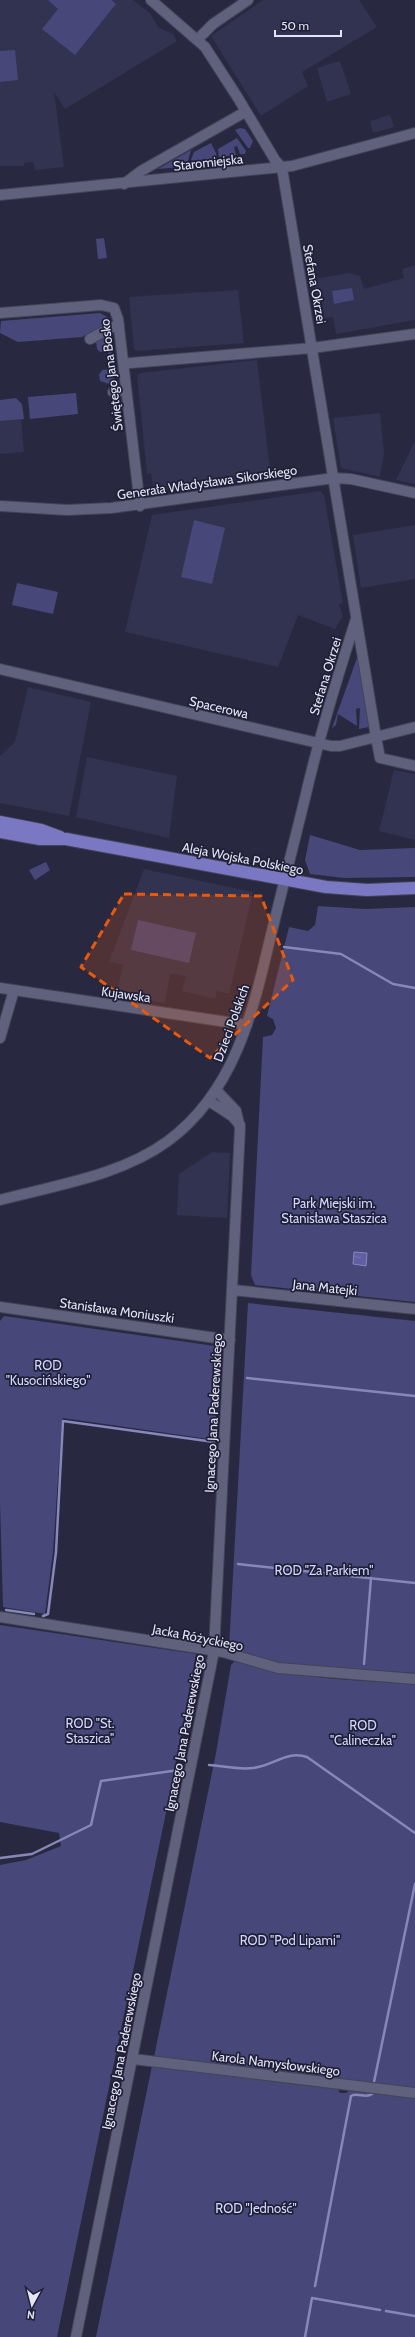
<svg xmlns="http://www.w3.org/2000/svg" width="415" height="2337" font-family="Cabin,sans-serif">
	<defs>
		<pattern id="water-ripples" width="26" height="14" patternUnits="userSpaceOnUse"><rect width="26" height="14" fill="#605fa1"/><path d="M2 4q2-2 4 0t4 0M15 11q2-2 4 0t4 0" fill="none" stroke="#7776af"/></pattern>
	</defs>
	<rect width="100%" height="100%" fill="#282941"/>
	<path fill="#323251" d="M0,0H133L150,13L158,27L173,34L177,41L65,109L54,92L64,167L35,170L33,162L24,163V166H0Z
		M263,0H359L377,27L302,72L308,86L261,116L211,36Z
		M340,61L351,94L327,102L317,68Z
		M390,115L394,127L373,133L370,121Z
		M415,265V320L336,334L333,317L324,318L321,296L312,292L310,280L348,273L360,276L364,289L404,278L402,269Z
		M238,290L244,343L137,351L134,349L129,297Z
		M257,360L271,478L209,487H195V486L154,491L151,473L147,474L137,375L140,373Z
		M380,413L384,454L380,477L341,468L333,418Z
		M21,419L24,452L0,454V421Z
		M415,441V484L396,480Z
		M320,491L324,495L343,603L339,604L343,616L335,629L298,615L278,667L125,632L152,515Z
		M415,525V579L361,588L353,535Z
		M28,687L91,702L69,816L0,803V756L15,742Z
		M87,757L177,776L169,838L76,817Z
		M394,770L415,774V840L379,831Z
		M144,869L253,892L229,994L217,991L215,999L182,991L186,976L170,974L165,1003L116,995L123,965L109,962Z
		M212,1152L230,1153L227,1218L177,1215L179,1174Z"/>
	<path fill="#474779" d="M48,0H111L116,4L75,55L42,29L58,9Z
		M15,50L18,80L0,82V51Z
		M240,128L245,129L253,141L250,148H248L235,130Z
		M237,138L246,151L245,154H240L237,146L234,147L236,155L219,157L218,149Z
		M211,143L216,153L217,164L194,166L191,160L194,152Z
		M191,150L188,161L191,166L158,169Z
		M104,238L107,258L98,259L96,239Z
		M352,288L354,300L334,304L332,291Z
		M100,313L109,318V324L82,337L18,342L0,333L1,321Z
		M110,333L115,386L100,381L99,375L102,370L110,369L108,351L100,352L97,349L96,342Z
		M76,393L78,414L30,419L28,397Z
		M16,398L22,404L24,419L0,421V400Z
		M194,520L225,528L212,584L181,577Z
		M17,583L58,592L53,614L12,605Z
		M358,655L369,727L359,729L360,708L356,709L357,726L338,714L336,725L332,728Z
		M310,835L360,850L415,848V877L344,878L310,874L305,860Z
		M46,862L50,870L35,880L29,870Z
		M318,906L366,909L415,907V1302L255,1285L251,1275L263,1037L272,1035L276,1028L273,1019L267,1016L289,927L308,931L315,925Z
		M138,920L196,933L189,963L131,950Z
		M248,1303L415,1321V1673L281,1664L229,1648Z
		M4,1316L215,1346L219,1353L215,1440L63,1418L62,1420L53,1552L45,1614L3,1607L0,1502V1321Z
		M0,1625L196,1654L168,1803L57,2337H0V1865L26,1860L61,1846L59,1833L0,1822Z
		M235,1661C295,1679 353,1680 415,1684V2089L154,2057L216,1753L231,1665Z
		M152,2066L337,2088L340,2093H346L350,2090L415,2098V2337H96Z"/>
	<path fill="url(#water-ripples)" stroke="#8787ba" d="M354,1252L367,1253L366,1266L353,1264Z"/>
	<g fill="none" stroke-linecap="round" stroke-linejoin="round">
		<path stroke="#8787ba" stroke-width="2.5" d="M284,947L341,954L393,984L415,988
			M247,1378L415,1396
			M238,1564L415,1583
			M6,1610L34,1614
			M43,1616L48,1614L56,1552L63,1421L214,1442
			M364,1664L371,1578
			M209,1765C223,1766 239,1770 253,1768C273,1766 287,1750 307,1757L415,1833
			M0,1858L32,1854L91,1825L101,1781L179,1770
			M374,2082L415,1884
			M315,2286L351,2096C357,2092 366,2099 372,2094
			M386,2311L415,2316
			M305,2337L312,2298L380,2310"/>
		<defs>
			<path id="minor" d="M151,0L205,47L238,98L275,160L282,168L376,737L415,727
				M198,39L213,24L248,0
				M124,184L141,171L245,112
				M0,195L292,166L415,133
				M0,313L101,305L114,308L118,319L140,506
				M90,339L110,328L119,325
				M130,363L312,348L415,334
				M113,392L126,390
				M0,506L67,510L111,508L334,478L351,479L415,493
				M0,669L331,746H340L376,737L380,758L415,766
				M0,988L247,1025
				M0,1038L14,990
				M209,1101L232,1116L240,1125
				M0,1200C56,1185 120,1176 168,1141C234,1092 252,1015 270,939C282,892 293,845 305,798C319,737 337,678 356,619
				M233,1290L415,1309
				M0,1307L230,1340
				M0,1617L223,1652L278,1668L415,1679
				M133,2059L415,2093
				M76,2337L214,1651L240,1128L236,1111L216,1090"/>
			<path id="major" d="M0,822L41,830L60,837
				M0,832L40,839H66L326,887L367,890L415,888"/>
		</defs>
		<use href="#minor" stroke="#434458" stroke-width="12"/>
		<use href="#major" stroke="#434458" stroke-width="14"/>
		<use href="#minor" stroke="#60617d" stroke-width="10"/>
		<use href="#major" stroke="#7a78c3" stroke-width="12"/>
	</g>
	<path fill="#e8590c" fill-opacity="0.2" stroke="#e8590c" stroke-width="3" stroke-dasharray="8 5" stroke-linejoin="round" d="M124,894L261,896L293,980L210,1058L81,967Z"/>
	<g text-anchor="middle" stroke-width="3.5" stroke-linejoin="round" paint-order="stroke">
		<g font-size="13" fill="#e3e4f4" stroke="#1f1f37">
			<text transform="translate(208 162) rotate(-6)" y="5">Staromiejska</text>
			<text transform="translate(315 284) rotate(80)" y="5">Stefana Okrzei</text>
			<text transform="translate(111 375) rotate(-97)" y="5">Świętego Jana Bosko</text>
			<text transform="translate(207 482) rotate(-8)" y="5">Generała Władysława Sikorskiego</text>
			<text transform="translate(325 676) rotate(-73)" y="5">Stefana Okrzei</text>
			<text transform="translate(219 707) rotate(13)" y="5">Spacerowa</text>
			<text transform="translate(243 858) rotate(11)" y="5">Aleja Wojska Polskiego</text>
			<text transform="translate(126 994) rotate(8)" y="5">Kujawska</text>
			<text transform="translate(231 1023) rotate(-70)" y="5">Dzieci Polskich</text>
			<text transform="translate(325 1287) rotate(6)" y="5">Jana Matejki</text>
			<text transform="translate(117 1310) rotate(8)" y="5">Stanisława Moniuszki</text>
			<text transform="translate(213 1413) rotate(-87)" y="5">Ignacego Jana Paderewskiego</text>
			<text transform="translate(198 1637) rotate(11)" y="5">Jacka Różyckiego</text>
			<text transform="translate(184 1733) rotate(-79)" y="5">Ignacego Jana Paderewskiego</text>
			<text transform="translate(121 2051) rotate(-79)" y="5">Ignacego Jana Paderewskiego</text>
			<text transform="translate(276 2063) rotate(7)" y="5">Karola Namysłowskiego</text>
		</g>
		<g font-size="13" fill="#d4d7fd" stroke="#1f1f37">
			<text x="334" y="1208">Park Miejski im.<tspan x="334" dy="15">Stanisława Staszica</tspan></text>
			<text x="48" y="1370">ROD<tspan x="48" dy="15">"Kusocińskiego"</tspan></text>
			<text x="324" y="1575">ROD "Za Parkiem"</text>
			<text x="90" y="1728">ROD "St.<tspan x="90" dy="15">Staszica"</tspan></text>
			<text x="363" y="1730">ROD<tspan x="363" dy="15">"Calineczka"</tspan></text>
			<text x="290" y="1945">ROD "Pod Lipami"</text>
			<text x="256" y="2213">ROD "Jedność"</text>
		</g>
	</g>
	<g transform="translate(32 2305) rotate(187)" stroke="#1f1f37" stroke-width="3" paint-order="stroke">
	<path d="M0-3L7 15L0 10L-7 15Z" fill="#e3e4f4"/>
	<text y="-6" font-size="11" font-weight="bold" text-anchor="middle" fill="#e3e4f4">N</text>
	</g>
	<path d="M275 30v6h66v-6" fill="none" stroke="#e3e4f4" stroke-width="2"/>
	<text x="281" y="30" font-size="12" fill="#e3e4f4" stroke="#1f1f37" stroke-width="3" paint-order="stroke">50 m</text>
</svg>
